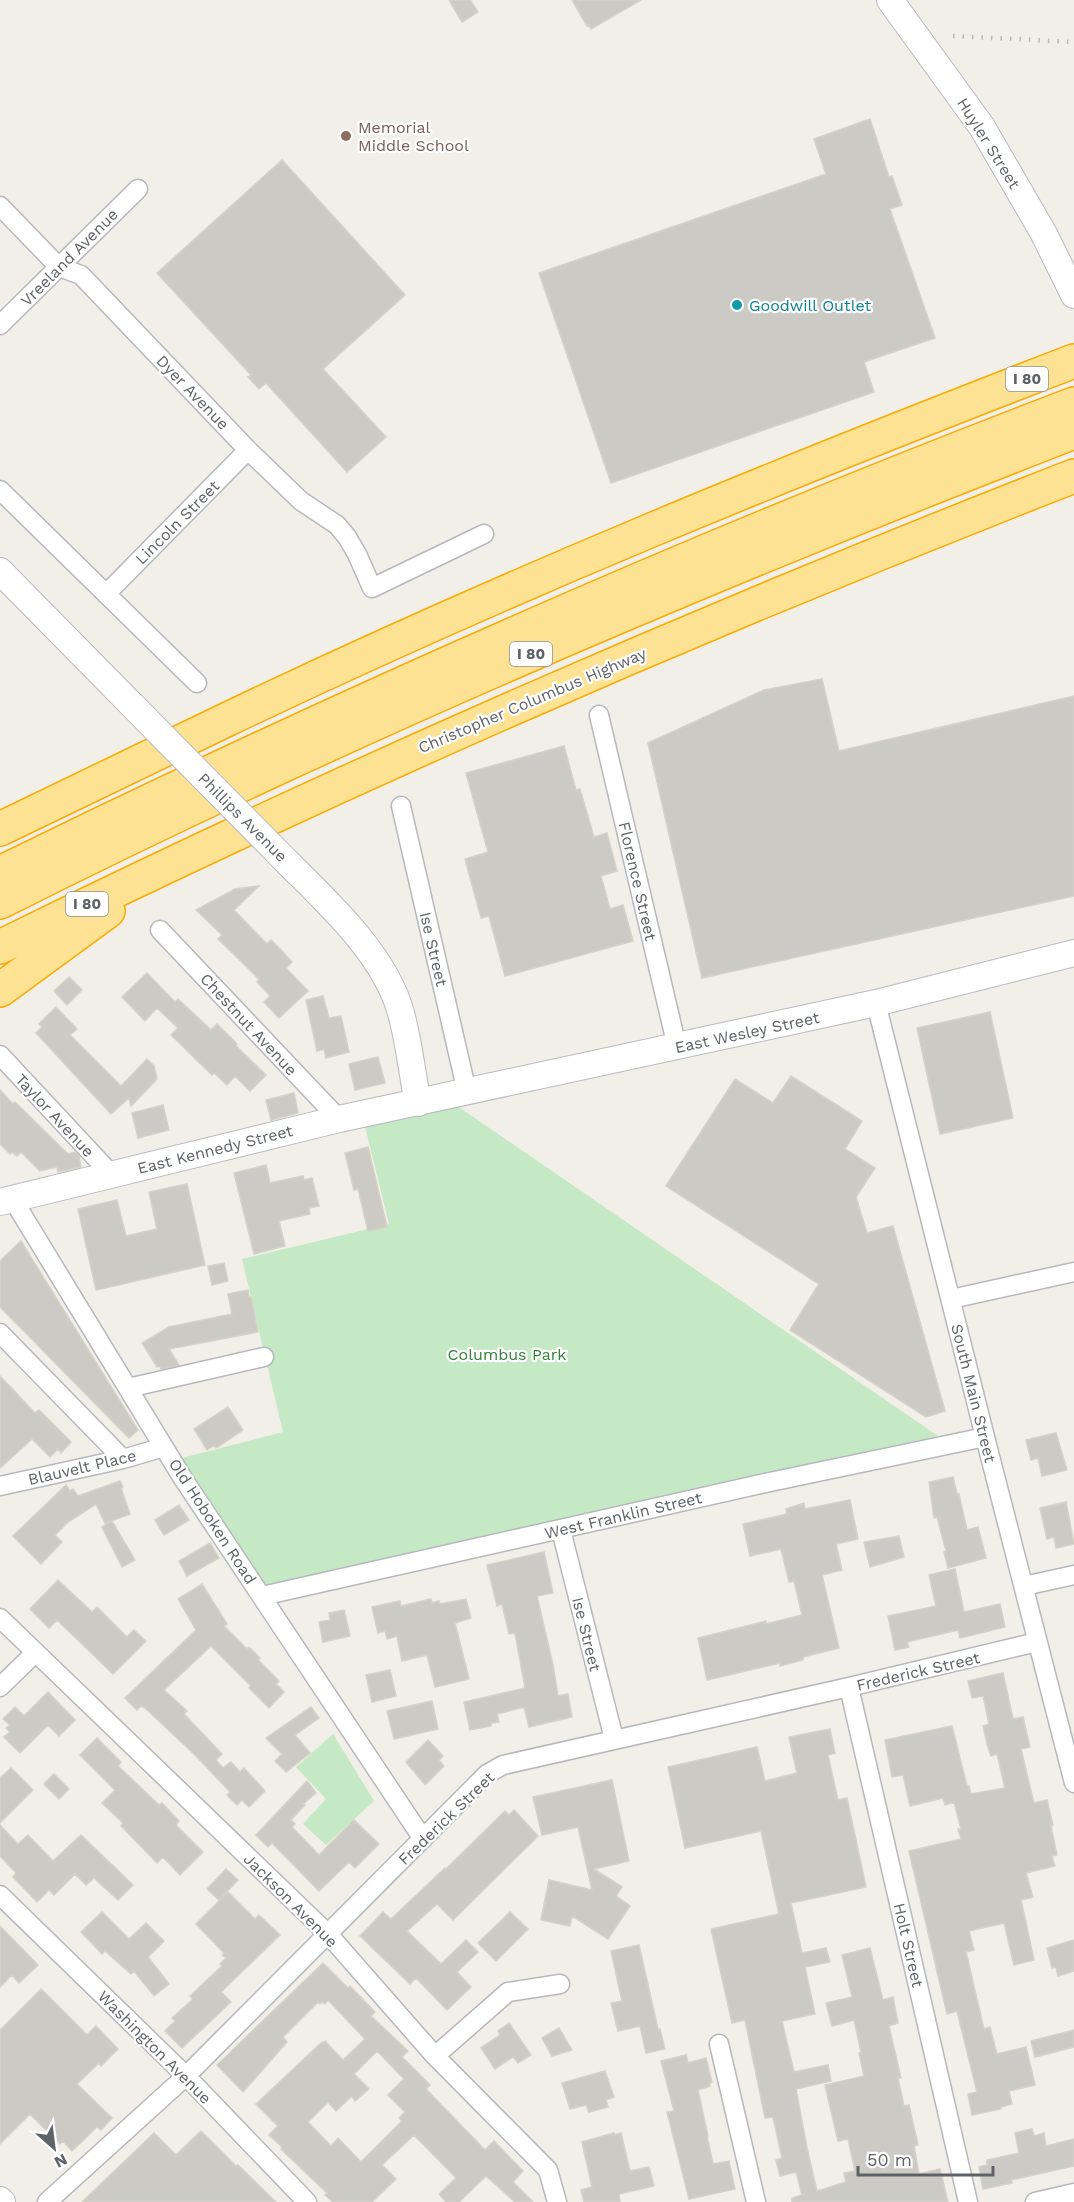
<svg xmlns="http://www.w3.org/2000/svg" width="1074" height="2202" font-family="'Work Sans',sans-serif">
	<rect width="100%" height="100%" fill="#f1efe8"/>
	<path fill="#c5e8c5" d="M447,1099L938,1436L256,1589L174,1460L283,1432L242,1259L389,1224L363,1118Z
		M333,1734L374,1801L326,1845L303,1824L326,1799L296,1767Z"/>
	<path fill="#cccac5" stroke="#d6d1c6" stroke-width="1.5" fill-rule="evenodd" d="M449,0H470L478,12L462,22Z
		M572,0H641L591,29L589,25L587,26Z
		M870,119L889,177L892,176L902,205L890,209L935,338L864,362L874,392L611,483L539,273L826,174L814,139Z
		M282,160L405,295L323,369L386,437L347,472L266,383L259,389L248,377L251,375L157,273Z
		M822,679L839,751L1074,696V896L702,978L648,743L764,690Z
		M564,746L576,790L580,789L594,837L607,833L617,871L601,876L610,909L623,905L633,941L505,976L489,916L481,918L465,859L488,852L466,773Z
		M259,886L234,910L267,944L271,940L281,950L292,962L286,968L308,991L279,1018L264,1002L270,996L257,982L259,979L218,939L222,935L196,910L235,889Z
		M147,973L175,1002L178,999L211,1030L217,1024L237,1044L236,1046L266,1075L250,1091L235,1076L227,1085L214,1073L212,1075L171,1035L178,1028L157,1008L145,1021L122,997Z
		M69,977L82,990L67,1005L54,991Z
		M323,996L329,1018L341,1016L349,1052L326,1058L324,1049L317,1051L306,1000Z
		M56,1007L77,1029L70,1035L121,1086L147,1059L154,1066L157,1079L131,1106L129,1098L111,1114L36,1033L42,1027L39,1024Z
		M990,1012L1013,1118L940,1134L917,1028Z
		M378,1057L385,1083L355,1090L349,1064Z
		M791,1076L862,1121L845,1149L875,1168L856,1197L867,1233L893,1226L945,1411L926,1417L790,1330L819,1284L666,1186L735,1079L773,1103Z
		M0,1090L13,1104L15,1102L68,1154L75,1152L79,1156L81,1167L58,1172L57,1167L40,1171L21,1152L17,1156L12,1152L10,1154L0,1144Z
		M294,1093L298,1113L271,1120L266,1100Z
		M163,1105L169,1130L138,1138L132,1113Z
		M368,1147L387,1227L368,1231L358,1189L354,1190L345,1153Z
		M266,1165L270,1183L303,1176L304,1180L312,1178L319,1206L309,1208L310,1214L279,1221L285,1246L254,1254L234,1173Z
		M187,1184L205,1265L96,1290L78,1209L117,1200L126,1236L157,1229L149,1192Z
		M21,1241L138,1430L129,1438L0,1307V1261Z
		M224,1263L228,1281L212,1285L208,1266Z
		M248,1290L249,1297H251L258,1332L169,1349L179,1365L161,1369L160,1366L157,1367L142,1343L169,1327L232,1314L228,1294Z
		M0,1376L35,1413L39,1410L71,1442L61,1453L58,1449L50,1457L32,1439L0,1468Z
		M228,1407L243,1430L216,1448L214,1445L207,1450L194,1429Z
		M1056,1433L1067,1470L1042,1476L1038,1458L1031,1460L1026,1440Z
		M953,1477L957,1494H959L967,1530L978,1527L986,1558L948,1568L944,1552L946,1551L937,1517L934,1518L929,1482Z
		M120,1481L123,1487L121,1488L130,1514L105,1523L96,1504L68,1522L55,1535L62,1542L41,1564L13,1536L66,1485L70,1491L73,1489L78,1496Z
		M850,1500L858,1539L836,1544L842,1570L822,1575L839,1648L803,1657V1660L780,1666V1663L707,1680L698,1638L766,1621V1624L802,1615L794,1581L789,1582L781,1549L750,1556L743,1524L787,1514L786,1509L804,1503L805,1509Z
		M1066,1502L1074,1544L1056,1548L1054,1537L1047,1539L1040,1508Z
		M179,1505L189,1520L164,1535L155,1520Z
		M112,1521L135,1560L122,1567L102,1527Z
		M899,1536L904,1557L870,1567L864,1542Z
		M210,1543L219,1558L187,1576L179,1561Z
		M544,1552L553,1593L537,1596L553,1665L558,1696L568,1694L572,1717L529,1727L524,1707L497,1714L499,1722L491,1723V1726L470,1730L464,1702L525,1688L515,1633L509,1634L502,1604L497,1606L487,1565Z
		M955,1569L964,1612L1000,1604L1005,1627L960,1638L958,1630L907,1642L909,1647L895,1650L888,1616L936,1606L929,1575Z
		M58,1580L92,1612L97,1607L127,1637L134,1630L146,1641L113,1674L57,1620L49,1628L30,1609Z
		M202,1584L227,1624L224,1626L247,1649L249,1647L260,1658L258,1660L279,1681L276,1684L284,1692L269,1708L249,1688L251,1686L211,1646L164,1690L187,1711L184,1714L222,1754L216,1760L223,1768L231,1762L240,1772L244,1768L265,1791L249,1807L242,1800L237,1805L227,1795L230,1792L195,1755L145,1708L141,1706L137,1710L125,1698L196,1630L178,1599Z
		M431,1599L432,1603L439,1601L440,1604L466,1599L471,1618L455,1623L469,1679L435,1687L427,1655L402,1661L397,1636L387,1639L385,1631L378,1633L372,1607L400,1601L401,1606Z
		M344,1610L350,1636L323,1642L319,1622L330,1620L329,1613Z
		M390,1670L396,1696L372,1702L366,1675Z
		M1003,1673L1013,1719L1023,1717L1030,1747L1021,1749L1034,1803L1047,1800L1053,1825L1051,1826L1057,1855L1052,1856L1055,1866L1026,1873L1033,1897L1021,1900L1034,1960L1014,1965L1004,1923L969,1931L974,1950L966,1952L984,2029L990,2027L997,2054L1026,2047L1035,2085L1009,2091L1012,2104L1001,2107V2109L972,2115L968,2094L977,2092L957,2011L947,2014L909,1851L961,1839L958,1829H961L954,1802L945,1805L943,1798L910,1806L903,1775L892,1777L885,1740L952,1726L967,1786H969L971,1794L1005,1788L997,1754L991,1756L987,1744L983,1726L989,1724L983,1696L972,1698L968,1681Z
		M48,1692L75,1720L59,1736L48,1725L20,1753L4,1737L10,1732L6,1728L10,1725L3,1719L15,1707L24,1716Z
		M432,1701L438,1729L394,1739L387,1711Z
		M311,1707L319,1718L295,1735L310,1753L286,1772L275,1761L282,1754L266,1738Z
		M830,1729L835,1753L828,1755L838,1800L847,1798L866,1887L791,1903L802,1953L826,1948L830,1962L805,1967L815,2014L782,2021L794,2072L828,2065L831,2081L796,2089L807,2148L817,2191L846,2182L844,2173L855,2171L848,2139L838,2141L825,2085L864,2076L859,2053L861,2052L854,2020L832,2026L826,2003L852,1997L842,1955L870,1948L883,2000L893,1997L898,2023L889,2026L901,2078H898L904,2106L909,2105L918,2145L914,2146L919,2174L940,2169L948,2202H792V2198L802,2195L796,2172L780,2176L776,2160L782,2158L773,2117L765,2118L745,2020L732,2023L711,1929L779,1914L761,1831L685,1848L668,1767L757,1747L765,1781L797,1773L789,1737Z
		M97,1738L121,1762L118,1766L159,1805L162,1803L179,1821L176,1825L203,1852L180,1875L163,1857L157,1863L121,1826L123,1823L102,1803L115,1790L80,1755Z
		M428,1740L443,1756L439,1760L444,1766L425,1785L406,1762Z
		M11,1768L33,1790L0,1823V1778Z
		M54,1774L69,1789L59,1799L44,1784Z
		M612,1780L629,1861L594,1869L622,1887L616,1896L630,1906L608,1939L572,1916L570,1926L541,1920L549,1880L592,1890L578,1827L542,1835L533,1797Z
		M307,1781L316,1793L303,1804L305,1805L291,1820L295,1824L292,1827L319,1855L354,1820L379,1844L355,1868L349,1862L319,1891L272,1843L268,1847L256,1835Z
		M514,1810L538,1836L453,1920L437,1904L407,1931L441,1964L466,1940L478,1952L457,1972L471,1987L447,2010L416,1978L410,1984L360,1936L383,1912L391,1919L445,1868L446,1869L505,1811L509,1815Z
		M0,1825L18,1844L28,1835L53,1861L81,1835L133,1885L118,1900L94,1878L86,1885L75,1874L54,1895L49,1890L37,1902L13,1877L16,1873L0,1856Z
		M226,1869L238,1880L219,1900L207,1889Z
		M228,1892L255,1919L259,1915L280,1935L221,1992L231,2002L182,2048L165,2031L175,2021L172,2018L193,1999L190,1996L222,1966L220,1964L226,1958L222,1955L224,1953L196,1924Z
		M102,1912L129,1939L146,1923L164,1941L148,1957L169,1984L154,1996L134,1971L131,1974L105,1951L102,1954L81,1932Z
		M510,1912L528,1929L496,1961L478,1943Z
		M0,1926L38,1965L19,1983L12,1975L0,1987Z
		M1074,1940V1971L1058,1976L1056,1967L1052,1968L1047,1948Z
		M639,1945L658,2029H660L665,2049L646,2053L640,2026L618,2031L611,2003L622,2001L611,1951Z
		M323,1963L348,1988L350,1986L375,2012L371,2016L408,2051L402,2057L430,2085L426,2089L485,2150L494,2141L523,2171L513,2182L533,2202H515L486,2176L459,2202H446L439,2194L456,2178L414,2135L382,2165L396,2179L372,2202H333L325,2195L327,2193L281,2149L282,2147L269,2135L278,2126L256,2104L322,2042L323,2043L325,2041L343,2060L365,2039L328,2000L325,2004L322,2002L320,2004L318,2002L283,2037L287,2042L243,2092L217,2065ZM377,2051L404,2079L388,2095L405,2112L399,2118L402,2121L361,2162L338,2138L331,2146L308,2122L328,2102L336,2111L352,2096L355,2101L369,2089L354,2074Z
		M41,1989L87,2035L96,2026L118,2049L101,2066L99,2063L77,2084L112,2118L101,2130L97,2127L72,2151L63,2141L60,2144L30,2114L0,2144V2030Z
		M509,2023L531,2055L518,2063L513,2057L495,2069L481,2048L500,2035L498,2031Z
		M559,2028L572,2050L552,2056L542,2038Z
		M1074,2030V2047L1035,2057L1031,2041Z
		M686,2055L688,2063L706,2058L712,2082L710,2083V2086L698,2090L708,2136H707L713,2164L729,2161L735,2189L689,2199L667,2112L674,2111L661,2061Z
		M605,2071L614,2097L606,2100L608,2107L589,2112L586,2105L570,2109L562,2083Z
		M1032,2129L1034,2136L1044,2133L1046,2146L1074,2139V2166L1011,2180L1012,2183L983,2189L979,2167L987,2165V2160L1019,2153L1015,2133Z
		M201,2131L236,2166L238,2165L276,2202H82L154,2133L176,2155Z
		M614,2133L615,2135L621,2133L630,2171L649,2167L654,2186L619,2194L620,2202H584L581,2190L592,2187L582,2142Z"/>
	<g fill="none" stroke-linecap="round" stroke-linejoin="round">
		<defs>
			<path id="street" d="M0,206L59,267L81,275L248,450L301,501L337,525L347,537L357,554L372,588L484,534
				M0,325L138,189
				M0,490L197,683
				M106,594L248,450
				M599,715L677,1047
				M401,806L467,1092
				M160,930L339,1119
				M876,1003L985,1437L1074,1783
				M0,1055L111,1174
				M12,1198L182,1477L423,1839
				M951,1299L1074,1272
				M0,1333L123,1459
				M128,1388L264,1357
				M0,1486L123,1459L164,1447
				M561,1530L614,1739
				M1024,1586L1074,1575
				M262,1596L770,1482L985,1437
				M0,1618L328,1934L435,2056L548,2170L557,2202
				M0,1687L35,1653
				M849,1687L968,2202
				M0,1895L186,2076L307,2202
				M719,2044L756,2202
				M435,2056L508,1992L560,1984
				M47,2202L186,2076L487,1774L503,1765L849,1687L1037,1642
				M1035,2202L1074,2193"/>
			<path id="secondary" d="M890,0L982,127L1044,234L1074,295
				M0,571L131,704
				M289,864C330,905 385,955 401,1013C409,1042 412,1073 418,1103
				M0,1202L339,1119L876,1003L1074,953
				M0,2200L2,2202"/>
			<path id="highway" d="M0,829C76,792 152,755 228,719C504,587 788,471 1074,361
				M0,873C351,701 709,543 1074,404
				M0,902C349,726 710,573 1074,432
				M0,947C351,774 709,618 1074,476
				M0,990L108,911"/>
		</defs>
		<use href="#street" stroke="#b5b8bc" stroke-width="21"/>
		<use href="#secondary" stroke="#b6babf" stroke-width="28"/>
		<use href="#highway" stroke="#f9ab00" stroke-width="36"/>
		<use href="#street" stroke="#fff" stroke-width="18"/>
		<use href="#secondary" stroke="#fff" stroke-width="26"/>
		<use href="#highway" stroke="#fde293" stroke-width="33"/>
		<path stroke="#b6b7b8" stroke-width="4.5" stroke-dasharray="1.5 8" stroke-linecap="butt" d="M953,36L1074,42"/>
		<defs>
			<path id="secondary-bridge" d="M131,704L289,864"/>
		</defs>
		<use href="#secondary-bridge" stroke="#b6babf" stroke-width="28" stroke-linecap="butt"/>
		<use href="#secondary-bridge" stroke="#fff" stroke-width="26"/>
	</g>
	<circle fill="#8d6e63" stroke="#fff" stroke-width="2" cx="346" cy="136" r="6"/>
	<circle fill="#0f9aa8" stroke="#fff" stroke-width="2" cx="737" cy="305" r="6"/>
	<g text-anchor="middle" stroke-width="4.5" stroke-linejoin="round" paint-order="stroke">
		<g fill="#fff" stroke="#8f9295" stroke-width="1.5">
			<rect x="1006" y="367" width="42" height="24" rx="4.5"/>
			<rect x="510" y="642" width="42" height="24" rx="4.5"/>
			<rect x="66" y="892" width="42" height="24" rx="4.5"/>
		</g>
		<g font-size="15" font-weight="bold" fill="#5f6368">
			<text x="1027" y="384">I 80</text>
			<text x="531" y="659">I 80</text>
			<text x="87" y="909">I 80</text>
		</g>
		<g font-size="16" fill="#785e54" stroke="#fff" text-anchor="start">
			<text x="358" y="133">Memorial<tspan x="358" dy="18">Middle School</tspan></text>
		</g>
		<g font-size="16" fill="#5f6368" stroke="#fff">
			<text transform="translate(989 143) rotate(58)" y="6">Huyler Street</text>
			<text transform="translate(69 257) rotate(-45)" y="6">Vreeland Avenue</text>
			<text transform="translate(193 392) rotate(46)" y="6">Dyer Avenue</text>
			<text transform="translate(177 522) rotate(-45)" y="6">Lincoln Street</text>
			<text transform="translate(532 700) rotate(-23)" y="6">Christopher Columbus Highway</text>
			<text transform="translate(243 817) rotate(45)" y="6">Phillips Avenue</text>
			<text transform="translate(638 881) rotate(77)" y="6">Florence Street</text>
			<text transform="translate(434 949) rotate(77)" y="6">Ise Street</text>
			<text transform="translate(249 1024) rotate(47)" y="6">Chestnut Avenue</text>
			<text transform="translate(747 1032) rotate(-12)" y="6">East Wesley Street</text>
			<text transform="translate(55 1115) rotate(47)" y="6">Taylor Avenue</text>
			<text transform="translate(215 1149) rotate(-14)" y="6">East Kennedy Street</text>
			<text transform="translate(974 1393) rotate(76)" y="6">South Main Street</text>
			<text transform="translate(82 1467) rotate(-13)" y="6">Blauvelt Place</text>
			<text transform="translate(623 1515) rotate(-13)" y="6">West Franklin Street</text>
			<text transform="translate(213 1521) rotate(57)" y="6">Old Hoboken Road</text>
			<text transform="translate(587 1634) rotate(76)" y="6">Ise Street</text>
			<text transform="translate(918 1671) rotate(-13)" y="6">Frederick Street</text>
			<text transform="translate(446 1818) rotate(-44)" y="6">Frederick Street</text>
			<text transform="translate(291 1900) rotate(45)" y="6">Jackson Avenue</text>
			<text transform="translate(909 1945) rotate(77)" y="6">Holt Street</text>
			<text transform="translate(155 2047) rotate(45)" y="6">Washington Avenue</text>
		</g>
		<g font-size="16" fill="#0d838f" stroke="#fff" text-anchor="start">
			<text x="749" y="311">Goodwill Outlet</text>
		</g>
		<g font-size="16" fill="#348238" stroke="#fff">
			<text x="507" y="1360">Columbus Park</text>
		</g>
	</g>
	<g transform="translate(54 2148) rotate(152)" stroke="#ffffff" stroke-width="4.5" paint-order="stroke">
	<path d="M0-4.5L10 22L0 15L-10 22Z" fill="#5f6368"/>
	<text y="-9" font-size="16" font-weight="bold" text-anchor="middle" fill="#5f6368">N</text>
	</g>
	<path d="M858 2166v9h135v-9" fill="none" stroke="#5f6368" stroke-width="3"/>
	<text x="867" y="2166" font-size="18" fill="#5f6368" stroke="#ffffff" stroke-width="4.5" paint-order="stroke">50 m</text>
</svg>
